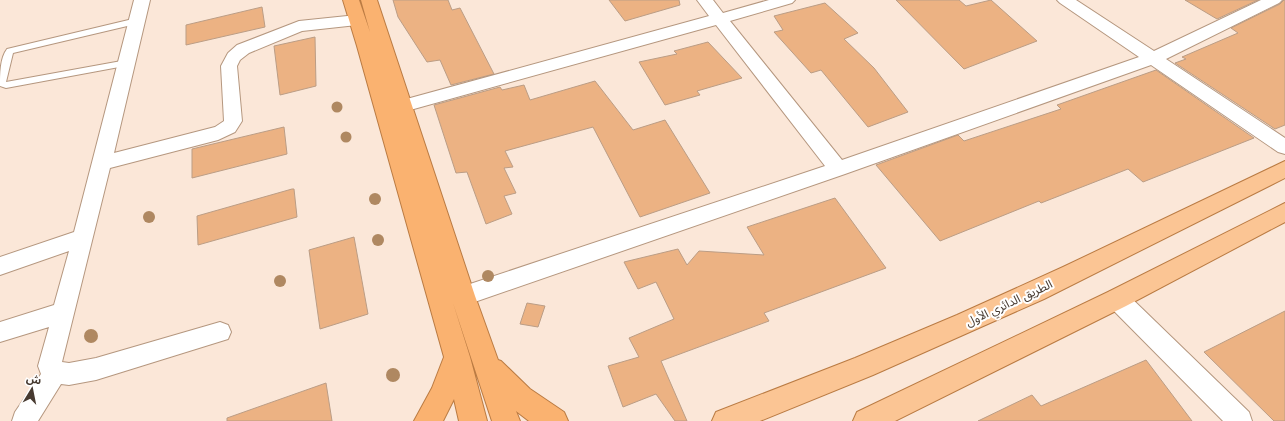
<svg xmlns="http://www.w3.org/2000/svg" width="1285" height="421" font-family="'Golos Text','Noto Sans Arabic',sans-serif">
	<rect width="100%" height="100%" fill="#fbe7d8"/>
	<path fill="#ecb283" stroke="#bb9d85" d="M393,0H448L452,10L460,8L494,74L451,85L440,60L427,62L398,17Z
		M609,0H679L680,5L625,21Z
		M896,0H959L966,6L991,0L1037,41L964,69Z
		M1185,0H1258L1217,19Z
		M1284,0H1285V125L1275,129L1175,63L1186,59L1182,57L1238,33L1231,28L1280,4Z
		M825,3L858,33L844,39L874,68L908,112L868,127L821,70L811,73L774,32L783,30L774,16Z
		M262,7L265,27L186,45V25Z
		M315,37L316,86L280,95L274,46Z
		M708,42L742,78L697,91L700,95L665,105L639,62L677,54L674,51Z
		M1156,70L1254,138L1143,182L1128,169L1041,203L1039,201L940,241L876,165L958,135L964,141L1061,109L1057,105Z
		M595,81L633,130L665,120L710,193L640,217L593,127L505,151L513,167L504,168L516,193L504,196L512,214L486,224L467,172L456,173L434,105L500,87L502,90L524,85L530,100Z
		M284,127L287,154L192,178V149Z
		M292,189H294L297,217L198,245L197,216Z
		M835,198L886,268L764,313L769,321L661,361L687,421H675L656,394L623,407L608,366L639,357L629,338L674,319L656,282L638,289L624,262L678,249L687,265L699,251L764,255L747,227Z
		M354,237L368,314L320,329L309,250Z
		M527,303L545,306L538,327L520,324Z
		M1285,311V421H1274L1204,352Z
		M1146,360L1192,421H978L1032,395L1041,406Z
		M326,383L332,421H227V418Z"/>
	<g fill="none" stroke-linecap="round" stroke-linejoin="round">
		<defs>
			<path id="service" d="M137,18L141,21L140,23L13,53L6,82L127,60L131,63L130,65L6,88L0,86C0,74 0,58 7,49Z"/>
			<path id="minor" d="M134,0H150L114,153L215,127L224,121L221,66L228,53L237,45L299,21L357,15L363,16L365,20L363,24L357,25L302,31L249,53L240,60L237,66L242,121L235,132L218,140L110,168L62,362L69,363L96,358L220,322L228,325L231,332L228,339L96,380L69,385L61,384L38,421H12L15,412L41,374L38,366L49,327L0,342V322L54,305L69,251L0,275V257L74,232Z
				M697,0H713L723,13L769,0H795L792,3L730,21L842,160L1139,57L1060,3L1057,0H1076L1154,51L1261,0H1282L1279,3L1166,59L1285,138V154L1278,152L1151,65L845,174L463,306L455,303L452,296L455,289L825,166L716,25L403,112L397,110L394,106L397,102L403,100L709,16Z
				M1117,289L1125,292L1249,412L1252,421H1223L1109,306L1106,299L1109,292Z"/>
			<path id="primary" d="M1285,161V178L1044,299L873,375L760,421H712L716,412L855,358L957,315L1063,267Z
				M1285,203V222L1126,306L895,421H853L857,412L1108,292Z"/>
			<path id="trunk" d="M343,0H359L370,32L361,0H377L475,296L498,360L501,361L530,389L564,412L568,421H529L516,411L520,421H492L453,303L470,357L487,421H459L454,399L443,421H414L432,388L444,357L357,46Z"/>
		</defs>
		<use href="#service" stroke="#b5977f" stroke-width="2"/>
		<use href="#minor" stroke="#b5977f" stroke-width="2"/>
		<use href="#primary" stroke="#ba7b43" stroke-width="2"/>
		<use href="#trunk" stroke="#ba7b43" stroke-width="2"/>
		<use href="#service" fill="#fff" fill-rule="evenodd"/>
		<use href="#minor" fill="#fff" fill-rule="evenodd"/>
		<use href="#primary" fill="#fbc594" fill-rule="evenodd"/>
		<use href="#trunk" fill="#fab270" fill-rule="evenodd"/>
	</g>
	<g fill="#af8861">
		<circle cx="337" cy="107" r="5.5"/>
		<circle cx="346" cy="137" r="5.5"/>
		<circle cx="375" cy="199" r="6"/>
		<circle cx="149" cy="217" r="6"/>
		<circle cx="378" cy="240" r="6"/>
		<circle cx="488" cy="276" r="6"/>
		<circle cx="280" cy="281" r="6"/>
		<circle cx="91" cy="336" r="7"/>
		<circle cx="393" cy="375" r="7"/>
	</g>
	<g text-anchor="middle" stroke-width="4" stroke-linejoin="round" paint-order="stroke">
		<g font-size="12" fill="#473a30" stroke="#fff">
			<text transform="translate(1009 303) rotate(-25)" y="4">الطريق الدائري الأول</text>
		</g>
	</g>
	<g transform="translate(32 389) rotate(10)" stroke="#ffffff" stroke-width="3" paint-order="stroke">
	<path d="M0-3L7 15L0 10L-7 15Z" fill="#473a30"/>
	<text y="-6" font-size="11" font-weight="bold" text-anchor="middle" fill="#473a30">ش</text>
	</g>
</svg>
